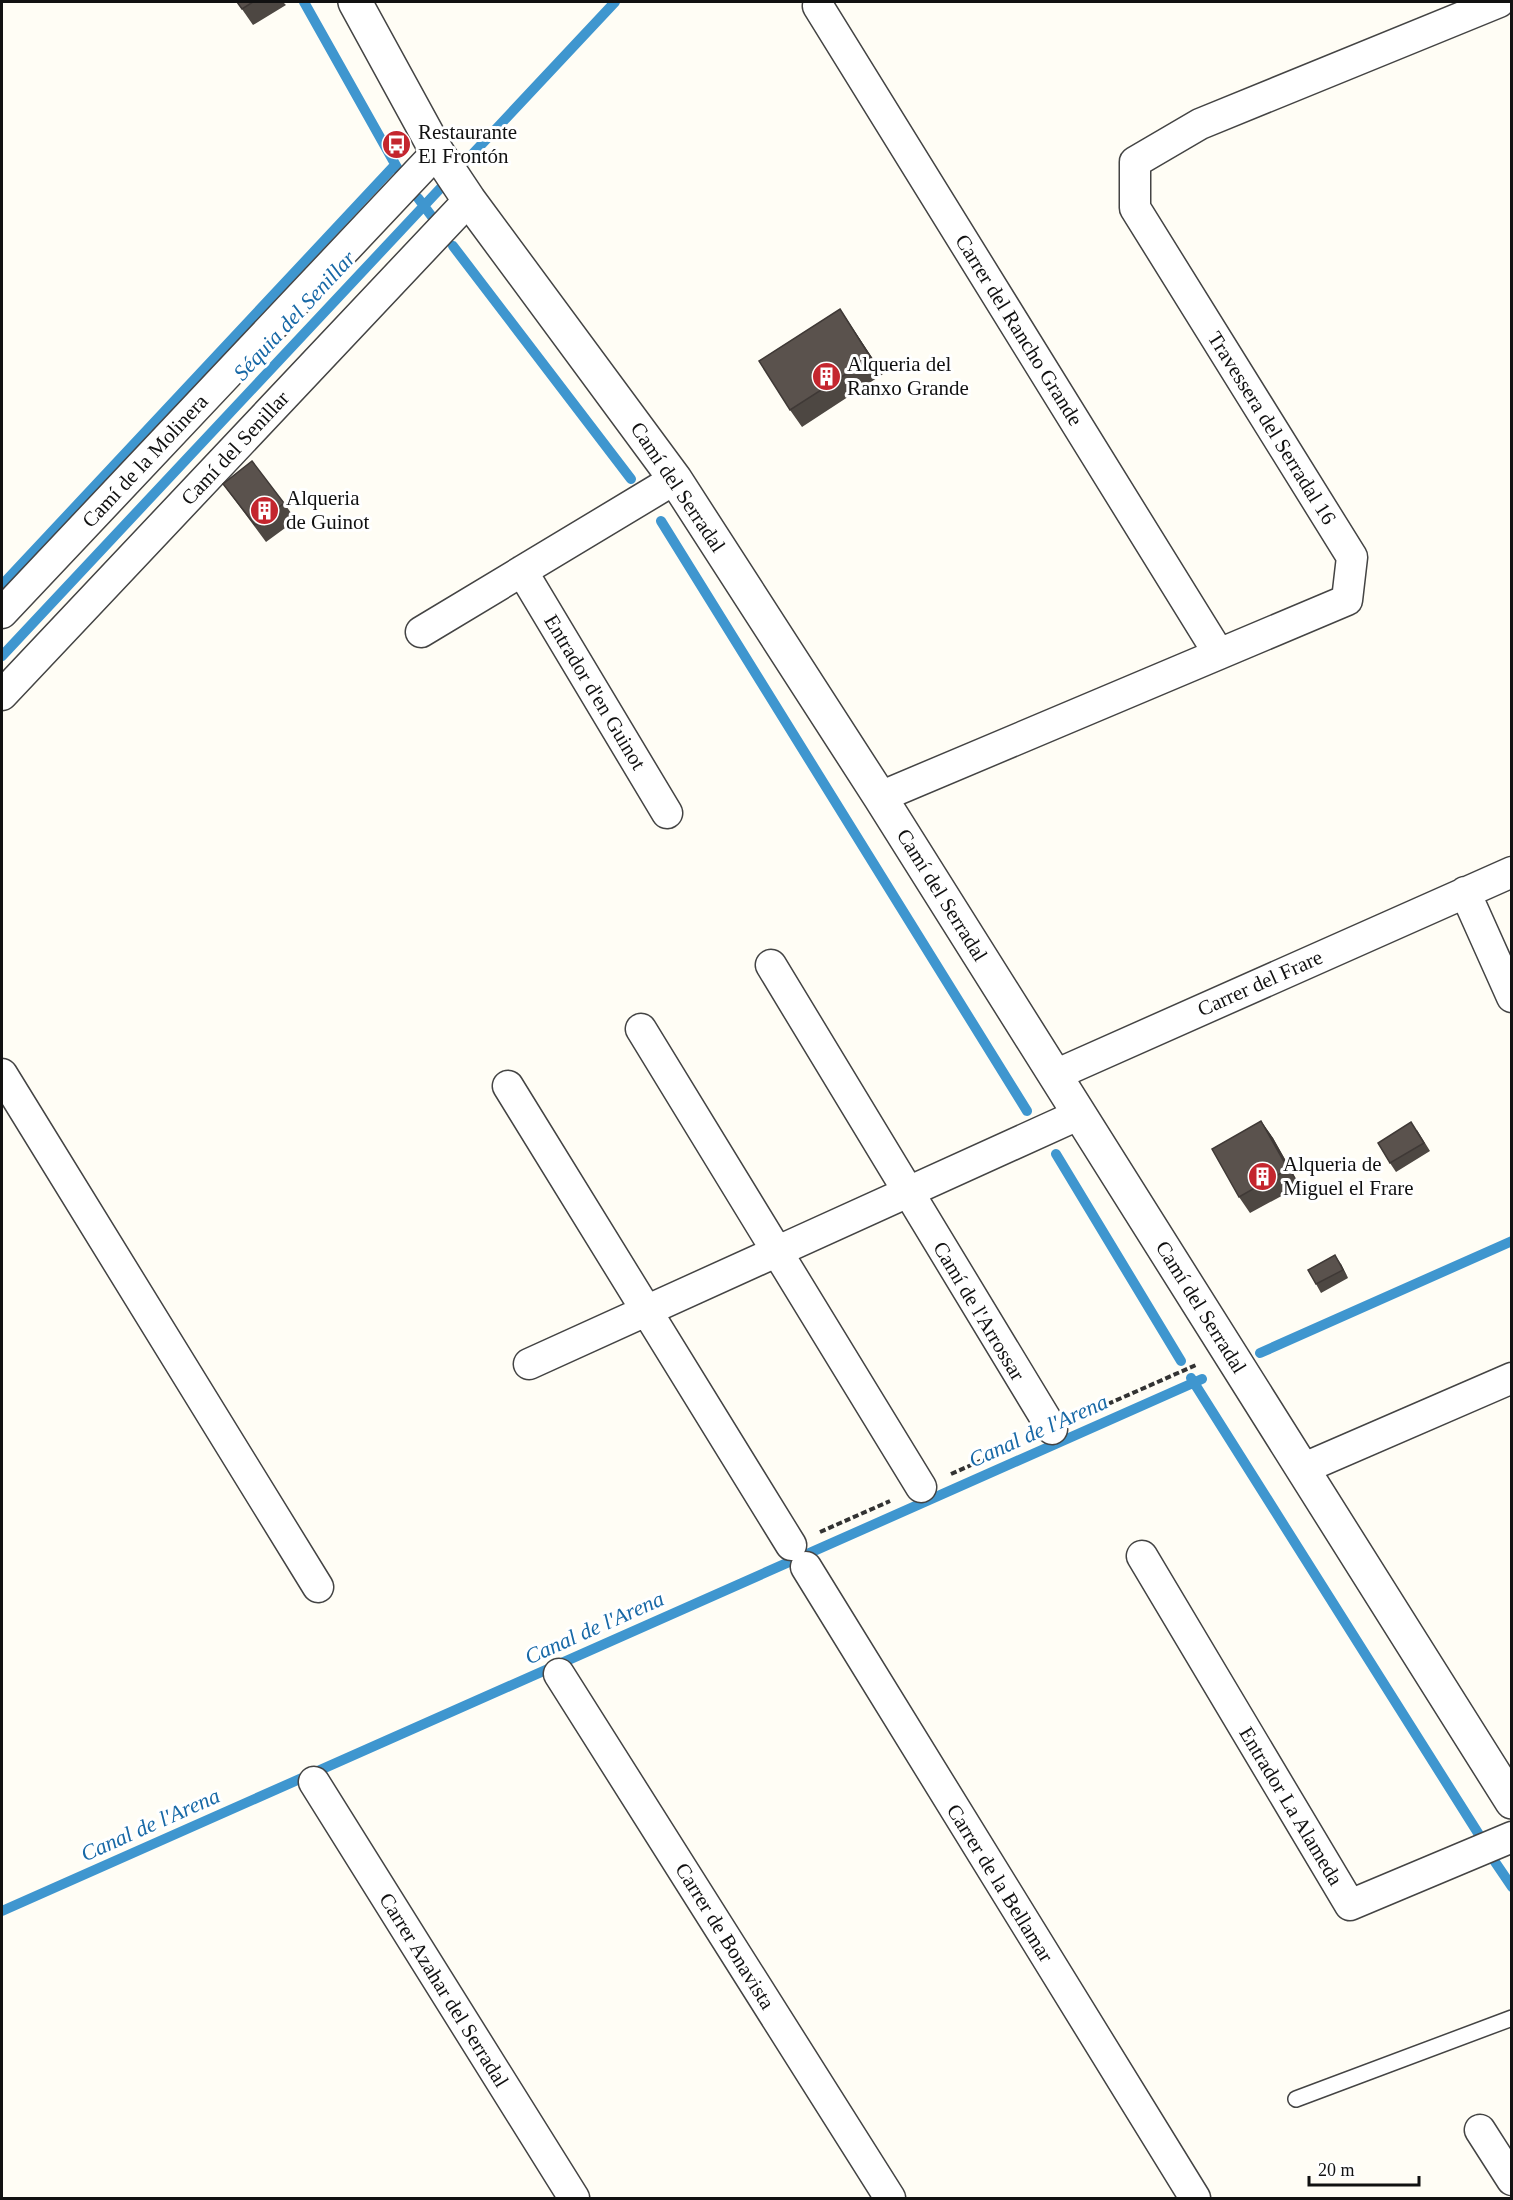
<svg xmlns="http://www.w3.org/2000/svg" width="1513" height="2200" font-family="Georgia,serif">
	<rect width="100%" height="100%" fill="#fffdf5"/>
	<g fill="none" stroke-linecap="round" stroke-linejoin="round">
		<path stroke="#3f96cf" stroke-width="10" d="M304,2L399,171
			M418,198L433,218
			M453,246L631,479
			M661,521L1027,1111
			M2,585L395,165
			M2,656L615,2
			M1056,1154L1181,1361
			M1260,1353L1512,1241
			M1191,1378L1478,1833
			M1493,1859L1512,1887
			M2,1911L1202,1379"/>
		<defs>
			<path id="service" d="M1296,2099L1512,2018"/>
			<path id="minor" d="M818,6L1219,654
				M522,571L667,813
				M2,613L437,152
				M421,632L675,479
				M2,695L469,200
				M880,797L1347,600L1352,557L1135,208V162L1200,124L1499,2
				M1465,892L1512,997
				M771,965L1052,1429
				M641,1029L921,1487
				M2,1074L318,1587
				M1055,1075L1512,872
				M508,1086L791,1545
				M529,1364L1080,1114
				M1302,1469L1512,1378
				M1142,1556L1350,1905L1512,1837
				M806,1567L1195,2198
				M559,1674L890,2198
				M314,1782L574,2198
				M1480,2130L1512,2180"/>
			<path id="tertiary" d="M355,2L437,152L469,200L675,479L880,797L1512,1802"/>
		</defs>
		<use href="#service" stroke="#444" stroke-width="18"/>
		<use href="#minor" stroke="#444" stroke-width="33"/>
		<use href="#tertiary" stroke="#444" stroke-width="36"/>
		<path stroke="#333" stroke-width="4" stroke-dasharray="6 3" stroke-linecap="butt" d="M1083,1415L1196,1365
			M951,1474L1021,1443
			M820,1532L890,1501"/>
		<use href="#service" stroke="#fff" stroke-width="15"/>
		<use href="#minor" stroke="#fff" stroke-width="30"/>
		<use href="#tertiary" stroke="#fff" stroke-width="33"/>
	</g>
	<path fill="#4d4742" d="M237,2H283L286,5L253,25Z
		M840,309L883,374L802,427L790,410Z
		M223,484L284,503L296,520L266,542Z
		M1261,1121L1273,1138L1300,1186L1250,1213L1239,1197Z
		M1417,1130L1430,1151L1396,1172L1390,1163Z
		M1341,1264L1348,1278L1321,1293L1316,1284Z"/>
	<path fill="#3f3936" d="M840,309L851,326L883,374L871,358Z
		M1261,1121L1273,1138L1300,1186L1288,1169Z
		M1335,1255L1341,1264L1348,1278L1343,1270Z"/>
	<path fill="#5a524d" stroke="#3f3936" stroke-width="1.5" d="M237,2H253L242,9Z
		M840,309L871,358L790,410L759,361Z
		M252,461L284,503L255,525L223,484Z
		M1261,1121L1288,1169L1239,1197L1212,1149Z
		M1411,1122L1424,1143L1390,1163L1378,1143Z
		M1335,1255L1343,1270L1316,1284L1308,1270Z"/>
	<defs>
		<symbol id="bus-disc" viewBox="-11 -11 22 22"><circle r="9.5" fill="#c4262e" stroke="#fff"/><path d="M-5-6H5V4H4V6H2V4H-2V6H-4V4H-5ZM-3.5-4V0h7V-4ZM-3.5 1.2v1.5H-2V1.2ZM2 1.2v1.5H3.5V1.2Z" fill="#fff"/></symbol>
		<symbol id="building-disc" viewBox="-11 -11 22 22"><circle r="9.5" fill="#c4262e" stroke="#fff"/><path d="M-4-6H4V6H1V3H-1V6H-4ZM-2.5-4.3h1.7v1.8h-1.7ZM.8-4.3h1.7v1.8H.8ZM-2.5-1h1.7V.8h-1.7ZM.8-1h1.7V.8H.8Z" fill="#fff"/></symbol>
	</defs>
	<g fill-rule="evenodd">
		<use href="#bus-disc" x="380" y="128" width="33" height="33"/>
		<use href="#building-disc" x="810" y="360" width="33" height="33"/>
		<use href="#building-disc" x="248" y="494" width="33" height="33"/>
		<use href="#building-disc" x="1246" y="1160" width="33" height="33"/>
	</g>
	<g text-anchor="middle" stroke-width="6" stroke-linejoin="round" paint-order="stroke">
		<g font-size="21" fill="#111" stroke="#fff" text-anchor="start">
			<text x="418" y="139">Restaurante<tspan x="418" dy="24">El Frontón</tspan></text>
			<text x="847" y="371">Alqueria del<tspan x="847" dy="24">Ranxo Grande</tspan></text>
			<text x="286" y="505">Alqueria<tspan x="286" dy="24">de Guinot</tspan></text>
			<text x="1283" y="1171">Alqueria de<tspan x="1283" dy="24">Miguel el Frare</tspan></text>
		</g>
		<g font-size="21" fill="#111" stroke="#fff">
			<text transform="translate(1019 330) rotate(58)" y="7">Carrer del Rancho Grande</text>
			<text transform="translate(1272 428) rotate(58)" y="7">Travessera del Serradal 16</text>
			<text transform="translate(235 448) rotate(-47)" y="7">Camí del Senillar</text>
			<text transform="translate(145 461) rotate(-47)" y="7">Camí de la Molinera</text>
			<text transform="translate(678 487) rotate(56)" y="7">Camí del Serradal</text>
			<text transform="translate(595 692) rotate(59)" y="7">Entrador d'en Guinot</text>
			<text transform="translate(942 895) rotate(58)" y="7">Camí del Serradal</text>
			<text transform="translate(1260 983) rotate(-24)" y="7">Carrer del Frare</text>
			<text transform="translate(1201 1307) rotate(58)" y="7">Camí del Serradal</text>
			<text transform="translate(979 1311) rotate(59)" y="7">Camí de l'Arrossar</text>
			<text transform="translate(1291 1806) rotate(59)" y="7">Entrador La Alameda</text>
			<text transform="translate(1000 1883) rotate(58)" y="7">Carrer de la Bellamar</text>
			<text transform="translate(725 1936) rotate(58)" y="7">Carrer de Bonavista</text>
			<text transform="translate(444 1990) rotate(58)" y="7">Carrer Azahar del Serradal</text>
		</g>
		<g font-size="22" font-style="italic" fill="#1768a6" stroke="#fff">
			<text transform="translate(294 315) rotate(-47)" y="8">Séquia del Senillar</text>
			<text transform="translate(1038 1430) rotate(-24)" y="8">Canal de l'Arena</text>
			<text transform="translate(594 1627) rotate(-24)" y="8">Canal de l'Arena</text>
			<text transform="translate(150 1824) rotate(-24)" y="8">Canal de l'Arena</text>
		</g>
	</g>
	<rect width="1513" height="2200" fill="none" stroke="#111111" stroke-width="6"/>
	<path d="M1309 2176v9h110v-9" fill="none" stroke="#111111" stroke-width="3"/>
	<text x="1318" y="2176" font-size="18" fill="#111111" stroke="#ffffff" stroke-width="4.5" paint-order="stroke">20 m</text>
</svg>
